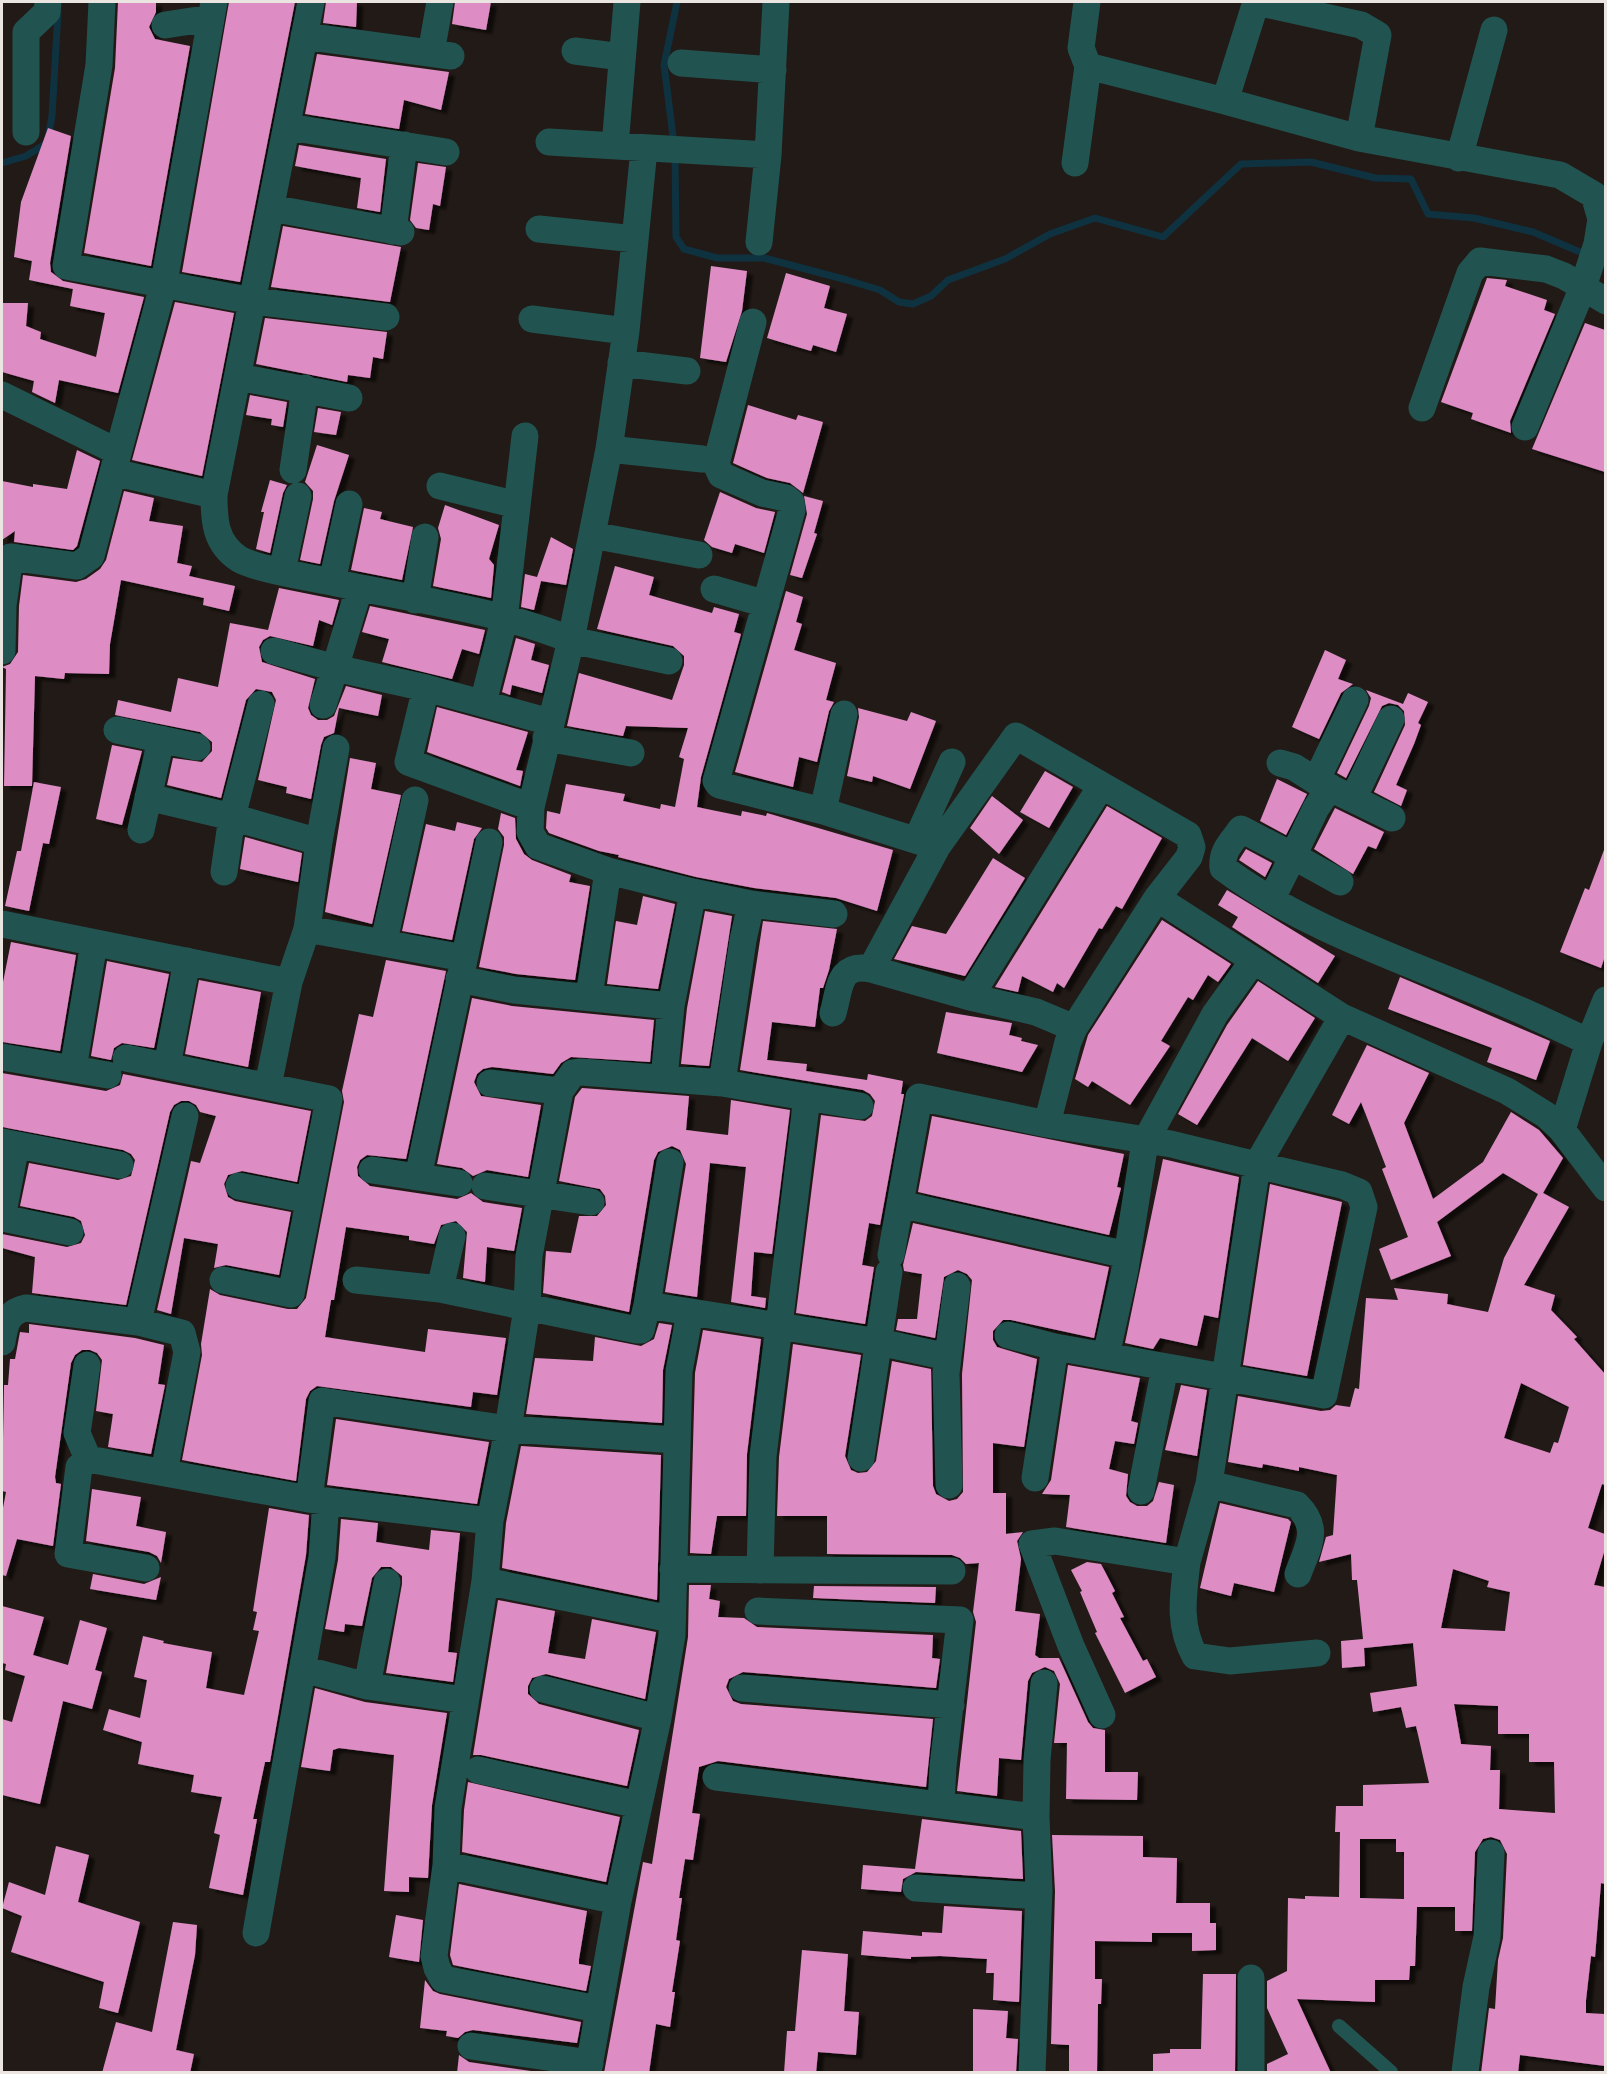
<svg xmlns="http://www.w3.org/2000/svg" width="1607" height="2074" font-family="'Roboto Serif',serif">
	<defs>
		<filter id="shadow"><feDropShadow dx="6" dy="4" stdDeviation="1.5" flood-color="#0009"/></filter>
	</defs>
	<rect width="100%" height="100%" fill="#221a16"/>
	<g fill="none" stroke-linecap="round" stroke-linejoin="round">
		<path stroke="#0f3241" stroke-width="7" d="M674,144L664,65L677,2
			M675,155L676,237L684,249L717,258H764L847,280L880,290L899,302L913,304L931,296L948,280L1005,259L1050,234L1095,218L1163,237L1241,164L1311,162L1375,178L1411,179L1428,214L1474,218L1533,232L1606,263
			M2,163L26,156L47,143L52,116L58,11"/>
	</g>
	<path fill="#dd8dc4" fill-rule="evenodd" filter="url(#shadow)" d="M118,2H156V12L149,27L155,39L190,46L151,266L84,253L115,68Z
		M229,2H295L240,282L182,272Z
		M326,2H357L356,27L323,23Z
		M455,2H491L486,30L452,24Z
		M317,54L449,72L441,110L404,100L399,129L305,114Z
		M48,128L71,136L50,263L51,272L63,281L144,297L118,393L59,380L55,403L32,392L34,381L2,372V303H28L26,326L41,332L40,339L96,357L105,313L70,306L73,289L29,280L32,261L14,257L21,202Z
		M299,145L386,159L380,212L357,208L361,178L295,166Z
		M418,163L446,167L440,206L433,204L429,230L416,228L410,220Z
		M283,226L401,247L390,302L271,287Z
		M711,266L747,271L742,311L726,362L700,358Z
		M786,273L830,286L824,308L847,314L836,352L813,345L811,351L767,338Z
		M1487,278L1507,280L1505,286L1547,300L1544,310L1555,314L1510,421L1511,433L1471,419L1473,413L1441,402Z
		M175,302L234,313L202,476L132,460Z
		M265,318L387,332L383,359L373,357L370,378L348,375L347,382L256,364Z
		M1585,323L1605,330V472L1532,449Z
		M250,395L287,402L283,427L271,425L272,419L246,415Z
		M748,405L796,420L798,415L823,422L803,493L790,483L767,478L733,463Z
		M318,408L341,412L336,435L314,432Z
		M317,445L349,455L334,501L320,564L300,560L313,499V491L305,482Z
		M77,450L100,461L77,546L73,550L14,542L15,531L2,540V481L33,487V484L67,489Z
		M270,480L287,485L283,493L270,553L256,549L264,512H261Z
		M124,491L154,498L149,521L183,526L177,563L192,566L189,576L235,586L229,611L203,605L204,598L121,580L110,644L109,674L65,673L64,679L35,676L32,786H4L6,669L2,667L10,664L18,652L19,606L23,575L76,582L86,579L100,569L106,560Z
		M720,492L756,508L775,512L764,553L735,544L732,553L712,547L704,540Z
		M804,496L823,501L814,533L817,534L802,578L790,575L807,514Z
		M445,505L499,525L489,559L494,565L491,598L433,586L441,539L438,528Z
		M364,508L382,512L380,519L413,527L402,580L351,570Z
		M551,537L573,549L566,585L541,581L534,610L521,607L525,574L537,577Z
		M615,566L654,577L649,595L712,613L714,607L739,614L734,632L741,634L701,777L697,807L741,816L742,811L766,816L767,813L893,850L877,911L836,898L754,888L696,877L618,857L619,855L599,851L549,833L546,828L547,811L560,814L566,784L625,794L623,801L660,809L661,804L675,807L684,759L679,757L688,728L626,726L623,736L567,726L579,673L672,700L684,665V656L673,646L597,629Z
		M279,588L339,600L332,625L319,620L313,646L270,636L263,640L259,647L262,662L315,679L308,708L311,715L318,720H327L334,716L346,686L382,695L378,716L339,708L334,733L324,737L321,745L311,799L286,793L287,787L258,780L276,700L272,692L256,689L246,700L221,798L167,785L173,758L202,762L212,751V742L200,732L115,715L118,700L171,712L178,678L218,687L230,623L268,630Z
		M786,591L803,597L796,622L802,624L794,650L836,663L826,700L834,702L829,711L817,762L799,757L793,787L735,772Z
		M370,606L485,630L479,654L462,649L452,679L382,662L389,639L362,632Z
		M516,638L535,644L531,660L549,665L542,693L512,685L510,695L502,692Z
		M1325,650L1346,660L1338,679L1353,684L1341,693L1319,739L1292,727Z
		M1366,690L1403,704L1408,693L1428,702L1418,723L1421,725L1414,744L1396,785L1407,790L1401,806L1374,792L1405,725L1404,711L1398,705L1389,703L1382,706L1346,778L1337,773L1369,706L1371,698Z
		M437,707L528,732L516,770L523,771L520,786L427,752Z
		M858,708L907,721L911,712L936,721L910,789L873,776L872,782L847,776L859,717Z
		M112,745L142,751L122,825L96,819Z
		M350,758L376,763L371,789L401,795L372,924L325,912Z
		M1045,771L1073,787L1049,828L1020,812Z
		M1277,779L1307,794L1286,835L1260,821Z
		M34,782L61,787L49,844L43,843L29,911L5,906L17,851H21Z
		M992,796L1023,820L999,854L970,828Z
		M1107,806L1162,838L1122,909L1116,906L1102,929L1099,928L1064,988L1057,983L1053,992L1022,976L1018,992L995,987Z
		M1335,808L1384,832L1376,849L1368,846L1353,874L1314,849Z
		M501,813L515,818L516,839L524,854L532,860L571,875L569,882L590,886L575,980L516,974L479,967L504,845V837L498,829Z
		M457,822L482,828L474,839L452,940L402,931L426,824L455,831Z
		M245,837L302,853L298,882L240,869Z
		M1246,849L1272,863L1265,877L1239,860Z
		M1604,850L1605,956L1601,968L1560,952L1585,888L1589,890Z
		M993,858L1025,878L965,976L894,959L912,926L946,934Z
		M1227,890L1335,956L1318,983L1232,927L1238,917L1218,905Z
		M643,896L675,904L658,989L607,984L616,921L637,925Z
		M705,911L732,916L709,1066L681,1064L687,1008Z
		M1162,920L1231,964L1218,982L1208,975L1193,1000L1188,997L1161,1041L1170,1046L1130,1105L1092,1081L1088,1087L1075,1079L1088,1035Z
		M763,921L837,929L829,970L823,988H820L815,1027L772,1022L767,1060L807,1064L806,1071L867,1080L868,1074L903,1081L901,1094H904L880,1225L869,1223L862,1265L874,1267L865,1324L796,1313L821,1115L865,1121L872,1116L875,1101L870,1094L863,1090L740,1070Z
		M11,942L76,955L60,1051L2,1042V987Z
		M386,960L446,971L406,1159L367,1155L360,1160L357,1167L358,1176L370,1186L457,1199L471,1193L483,1202L522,1208L514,1251L487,1247L485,1282L463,1278L467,1232L456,1221L441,1225L434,1244L409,1240V1236L346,1227L334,1300H331L325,1337L425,1352L428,1329L506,1338L497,1395L473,1392L471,1407L317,1386L310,1391L306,1399L296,1481L182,1460L202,1355L201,1344L210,1289L220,1295L288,1309H297L306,1298L344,1102L342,1091L359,1014L373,1017Z
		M107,961L169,974L154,1048L122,1043L114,1048L111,1060L91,1056Z
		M1400,977L1550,1041L1536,1080L1487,1062L1492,1048L1388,1009Z
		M199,980L261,992L248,1067L185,1054Z
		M1258,981L1315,1018L1288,1061L1252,1038L1197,1125L1178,1114L1227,1025Z
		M472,998L512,1006L654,1020L650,1062L571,1057L561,1063L553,1074L492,1067L483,1069L477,1074L474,1082L481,1096L541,1105L528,1177L487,1170L473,1176L462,1168L437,1164Z
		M946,1012L1012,1023L1009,1035L1022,1038L1021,1041L1038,1045L1022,1072L937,1053Z
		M1367,1045L1429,1073L1404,1123L1433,1199L1483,1162L1511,1112L1539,1130L1563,1158L1543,1193L1569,1207L1524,1285L1555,1295L1551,1310L1577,1337L1574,1339L1605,1374V1485L1602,1484L1588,1528L1605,1534V1549L1594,1585L1605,1587V1884L1601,1883L1595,1957L1591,1956L1586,2000V2013L1605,2014V2066L1520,2055L1518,2073H1481L1489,2008L1495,2009L1498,1960L1503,1938L1507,1854L1500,1840L1491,1837L1483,1839L1475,1852L1472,1931H1455V1907H1417L1415,1966H1410L1409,1980H1375V2002L1297,1999L1331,2073H1267V2064L1288,2054L1267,2008V1981L1287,1971L1288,1898L1305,1899V1896L1339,1897L1340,1832H1335L1336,1806H1363V1785L1429,1783L1416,1726L1406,1728L1401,1707L1373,1712L1370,1693L1417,1686L1413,1643L1364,1648L1365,1666L1342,1668L1341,1641L1363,1639L1357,1580H1352L1351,1554L1319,1562L1326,1537L1333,1535L1337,1475L1299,1467V1471L1263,1464L1262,1468L1228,1462L1238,1396L1321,1411L1330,1410L1336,1405L1350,1407L1355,1388L1359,1389L1366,1298L1398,1300L1394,1288L1448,1294L1447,1304L1488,1312L1504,1258L1538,1194L1503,1173L1437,1222L1451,1256L1391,1280L1379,1249L1408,1237L1382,1169L1386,1167L1361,1102L1349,1124L1332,1115ZM1521,1383L1569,1407L1558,1443L1554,1442L1550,1453L1504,1438ZM1453,1569L1489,1581L1487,1587L1510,1592L1505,1631L1441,1628ZM1454,1704L1498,1706V1734H1529V1762H1554L1555,1813L1499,1809L1500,1770H1490L1491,1746L1461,1744ZM1360,1839H1396V1852H1404V1899L1360,1898Z
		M2,1073L106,1091L120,1085L123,1074L311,1111L297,1182L242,1171L228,1175L224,1184L228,1197L235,1201L291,1212L279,1275L226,1265L214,1268L218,1244L184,1238L171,1314L157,1310L191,1161L200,1163L216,1116L200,1112L196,1105L189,1101H181L174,1105L170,1112L126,1305L32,1293L35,1257L2,1248V1234L67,1247L81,1243L85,1235L81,1221L74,1217L20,1206L29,1163L118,1180L131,1176L135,1160L131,1154L123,1150L2,1127Z
		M582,1088L689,1096L686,1130L728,1135L731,1100L790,1110L772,1254L754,1252L751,1296L766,1298L765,1308L731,1302L746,1167L710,1163L697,1297L665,1292L686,1164L680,1150L672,1146L658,1152L654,1160L629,1312L543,1293L546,1251L571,1253L579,1216H597L606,1205L605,1196L600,1189L559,1181L575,1097Z
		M932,1116L1124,1154L1117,1187L1121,1188L1109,1235L918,1192Z
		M1163,1159L1239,1177L1218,1318L1204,1315L1197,1346L1160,1338L1153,1349L1125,1343Z
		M1270,1184L1342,1202L1307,1376L1243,1365Z
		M913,1223L1109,1267L1094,1338L1011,1320H1003L993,1331V1340L997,1347L1037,1359L1024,1447L993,1443V1493H1006V1534L1023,1532L1017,1541L1021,1559L1015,1611L1040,1614L1035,1655L1039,1658H1059L1088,1722L1093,1728L1105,1730V1772H1138L1137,1800L1066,1799L1067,1743H1054L1060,1684L1054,1671L1045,1667L1032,1673L1028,1681L1021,1760L999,1758L997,1796L957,1791L976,1622L973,1612L979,1563L966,1564L960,1558L952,1555L827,1554V1516H777L779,1457L793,1344L861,1355L845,1456L851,1470L858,1473L867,1472L876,1461L892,1361L931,1369L933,1486L936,1494L949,1501L957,1499L963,1492L962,1374L972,1280L967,1274L958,1270L944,1277L935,1338L896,1330L898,1319H917L922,1274L904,1271L903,1265Z
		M659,1323L672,1325L663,1370L662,1423L526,1414L535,1358L593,1361L595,1337L641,1346L654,1339Z
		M29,1324L135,1338L164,1345L158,1384L165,1385L151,1454L108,1447L113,1414L96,1411L102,1360L97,1353L90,1350H82L75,1355L71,1363L55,1477L56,1483L61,1484L53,1546L17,1539L6,1576L2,1575V1513L6,1492L2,1491L4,1385H8L10,1359H15L20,1332L29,1333Z
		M703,1330L761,1339L747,1454L746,1516H717L711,1554L690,1553L695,1373Z
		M1068,1365L1140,1378L1131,1421L1138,1423L1134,1444L1115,1441L1109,1469L1128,1474L1126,1496L1130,1502L1137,1506H1147L1153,1501L1159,1482L1174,1485L1166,1543L1066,1527L1070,1495L1042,1494L1051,1480Z
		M1181,1385L1207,1390L1197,1456L1165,1450Z
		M336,1419L489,1442L477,1504L327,1485Z
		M521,1446L661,1455L657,1600L502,1568L506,1523Z
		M92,1489L141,1497L136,1526L166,1532L161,1563L157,1556L149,1552L86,1541Z
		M1220,1503L1288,1519L1291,1522L1274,1592L1234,1583L1231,1596L1200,1588Z
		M269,1508L309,1515L306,1555L270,1762H265L253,1819H257L243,1895L209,1888L220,1835L214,1833L222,1797L191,1792L194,1775L138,1764L142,1742L103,1730L109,1709L140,1718L147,1680L134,1677L143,1636L164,1641L163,1643L212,1652L206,1688L244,1695L259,1631L253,1630L257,1612L253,1611Z
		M341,1519L378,1523L376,1542L429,1550L431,1530L460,1533L448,1652L457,1653L453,1682L386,1673L402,1584V1576L391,1567H381L372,1578L362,1626L345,1624L344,1632L325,1629L338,1560Z
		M1087,1562L1101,1564L1115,1591L1112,1593L1124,1617L1120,1618L1143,1661L1147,1659L1156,1677L1125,1693L1095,1633L1097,1632L1080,1592L1082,1591L1071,1570Z
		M93,1574L144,1584L161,1577L156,1600L90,1589Z
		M689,1585H711L709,1599L720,1601L718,1617L744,1618L757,1627L933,1635L932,1658L940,1659L936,1688L743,1672L729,1679L726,1687L733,1701L741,1704L933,1719L926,1787L718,1761L699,1767L692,1813L700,1814L693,1860L685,1859L679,1898H682L676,1940L680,1941L672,1992H675L670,2027L656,2024L649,2073H604L643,1862L652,1864L688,1637Z
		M814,1586L936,1587L935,1603L813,1598Z
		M498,1600L555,1611L548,1653L585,1659L592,1619L656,1632L645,1699L546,1674L532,1678L528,1686V1694L539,1704L639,1730L627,1786L481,1755H473Z
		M2,1606L44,1617L33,1655L68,1665L80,1620L107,1628L95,1670L102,1672L92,1709L63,1701L40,1804L2,1795V1719L12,1722L25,1676L5,1670L6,1664L2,1663Z
		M315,1688L365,1702L447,1713L432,1805L428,1878L409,1877V1892L384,1891L394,1755L339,1748L333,1750L330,1771L301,1767Z
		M468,1782L620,1817L606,1882L462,1852L464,1810Z
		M922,1819L1021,1831L1023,1879L916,1872L903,1879L901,1892L861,1889L863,1865L915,1869Z
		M1052,1835L1143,1836V1857L1177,1858L1176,1903H1210V1923H1216V1950L1192,1951V1933H1152V1942L1095,1941V1979H1102L1101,2004H1098L1097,2073H1069V2045L1051,2044L1055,1891Z
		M56,1846L89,1855L78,1902L140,1922L118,2013L99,2008L104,1982L11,1952L22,1916L2,1908L9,1882L45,1895Z
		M459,1884L587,1911L579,1959V1964L591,1966L586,1991L453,1965L450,1955Z
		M944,1906L1022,1911L1019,2002L993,2000L994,1973H986L987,1959L940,1956L911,1957V1959L861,1955L863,1931L922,1936V1932L942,1933Z
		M396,1915L423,1920L419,1962L389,1957Z
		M173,1922L197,1925L195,1955L176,2050L194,2054L190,2073H102L116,2022L152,2032Z
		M802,1950L848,1954L844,2011L859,2012L856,2055L818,2052L816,2073H784L787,2031H795Z
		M1203,1974H1236L1235,2073H1153V2054L1170,2053V2049H1201Z
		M425,1980L433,1991L440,1994L581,2022L577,2043L473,2030L465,2032L458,2038L446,2036L447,2031L420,2028Z
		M973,2009L1008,2011L1006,2038L1018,2039L1016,2073L973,2071Z
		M459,2055L469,2062L545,2073H457Z"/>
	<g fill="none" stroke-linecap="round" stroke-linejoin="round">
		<path stroke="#215451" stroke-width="14" d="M1339,2026L1391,2072"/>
		<path stroke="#215451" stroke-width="27" d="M102,2L99,65L66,266L253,301L386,317
			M311,2L214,495C214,521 215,543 239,559C256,569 311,578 332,582C410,599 498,610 571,640L531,807L530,832L538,846L608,871L693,892
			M1087,2L1081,48L1088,66L1225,101
			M1256,2L1225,101L1359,138L1560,175L1594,195L1601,219L1597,244L1583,287L1525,427
			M1257,2L1361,25L1378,35L1359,138
			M165,25L211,18
			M304,36L451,56
			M575,51L622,57
			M431,53L440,2
			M681,63L773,70
			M288,127L446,152
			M26,132V32L47,12L48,2
			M549,142L768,155L759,242
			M615,146L627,2
			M644,149L626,331L609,449L571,640L669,661
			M768,155L776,2
			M1459,158L1494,30
			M1075,163L1088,66
			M271,208L401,232
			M539,229L635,239
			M393,231L404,145
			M532,319L626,331
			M753,322L716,464L721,475L762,493L786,498L791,502L792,510L716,781L719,785L823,811L937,847
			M621,363L687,371
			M238,377L349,398
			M2,395L118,452
			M1422,408L1470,273L1480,261L1546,269L1564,276L1606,301
			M609,449L702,459
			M293,470L305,388
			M113,472L164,282L214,2
			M440,486L517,505
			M592,535L699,555
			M282,571L298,496
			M332,582L349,504
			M359,589L335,668L426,688
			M714,589L766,604
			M415,600L425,537
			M2,651L3,605L10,557L77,566L91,556L113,472L214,495
			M274,651L335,668L323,705
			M483,703L504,620L525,436
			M117,730L197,747
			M1016,736L1188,835L1192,847L1189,857L1157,898L1074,1028L1036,1012L970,997L871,969L937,847Z
			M546,738L631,753
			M1280,763L1294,767L1316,781L1392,818
			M1316,781L1355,700
			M1330,787L1316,808L1293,856L1340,882
			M148,797L232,817L319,842L307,929L289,982L268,1086
			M1353,799L1391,719
			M531,807L408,762L426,688L550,722
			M823,811L844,714
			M141,830L161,739
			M917,839L952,762
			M319,842L336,748
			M224,872L232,817L261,704
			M1157,898L1342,1017L1507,1091L1546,1115L1562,1130L1606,1188
			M1272,898L1293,856L1241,829C1232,842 1221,851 1223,868C1306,930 1412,963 1506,1004C1534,1016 1562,1029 1589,1042L1562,1130
			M2,924L289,982
			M307,929L464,958
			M384,941L415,800
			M459,979L514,990L671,1006
			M589,996L608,871
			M970,997L1101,786
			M833,1013C840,989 838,962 871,969
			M1074,1028L1068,1042L1047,1124L1171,1144L1257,1165L1209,1484L1187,1562L1055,1541L1032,1544L1071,1646L1102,1715
			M1589,1042L1606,1000
			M2,1057L108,1075
			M126,1058L329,1099L291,1294L223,1280
			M167,1066L187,961
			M73,1069L94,943
			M664,1078L671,1006L693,892L751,904L834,914
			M490,1083L560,1091
			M722,1083L743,940L751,904
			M1047,1124L919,1097L900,1204L1127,1255
			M2,1142L120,1165
			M16,1145L2,1218L70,1232
			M372,1170L418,1177
			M459,1183L418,1177L489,842
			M239,1186L309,1200
			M485,1186L591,1202
			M452,1236L440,1289L637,1330H641L647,1305L879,1342L948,1357L946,1373L949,1485
			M891,1255L900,1204
			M356,1280L440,1289
			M647,1305L670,1162
			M1008,1335L1055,1347L1324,1395L1364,1207L1359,1192L1342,1185L1257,1165L1342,1017
			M2,1342C5,1324 7,1312 26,1308L138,1322
			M1106,1356L1125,1269L1145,1142L1215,1014L1253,961
			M948,1357L957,1286
			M87,1365L77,1433L88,1459
			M861,1458L889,1272
			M164,1472L187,1352L182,1333L138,1322L185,1116
			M1035,1478L1055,1347
			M1209,1484L1297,1505C1321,1529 1308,1546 1298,1574
			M1141,1491L1165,1367
			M309,1499L322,1401L508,1429L677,1440
			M1187,1562C1183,1596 1178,1626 1195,1656L1230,1661L1317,1653
			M146,1568L68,1554L79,1467L88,1459L309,1499L490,1521
			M673,1569L952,1571
			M760,1570L763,1456L807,1097
			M485,1581L671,1619
			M758,1611L960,1620L943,1766L941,1804
			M303,1669L367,1686L465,1700
			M367,1686L387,1582
			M742,1688L951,1705
			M543,1689L658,1718
			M478,1770L639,1805
			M716,1777L1036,1817
			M446,1865L618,1901
			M916,1888L1038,1896
			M256,1933L322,1557L326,1501
			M1251,1978V2072
			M598,2009L443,1979L437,1968L434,1956L446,1865L448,1808L485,1581L490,1521L508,1429L527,1308L529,1256L560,1091L573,1073L581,1072L722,1083L860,1106
			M471,2046L590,2063
			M588,2072L618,1901L658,1718L672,1635L679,1371L690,1313
			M1032,2072L1039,1890L1036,1817L1037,1760L1044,1683
			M1465,2072L1476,1987L1487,1937L1491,1853"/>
	</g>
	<rect width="1607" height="2074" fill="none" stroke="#ebe5e2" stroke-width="6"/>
</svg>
